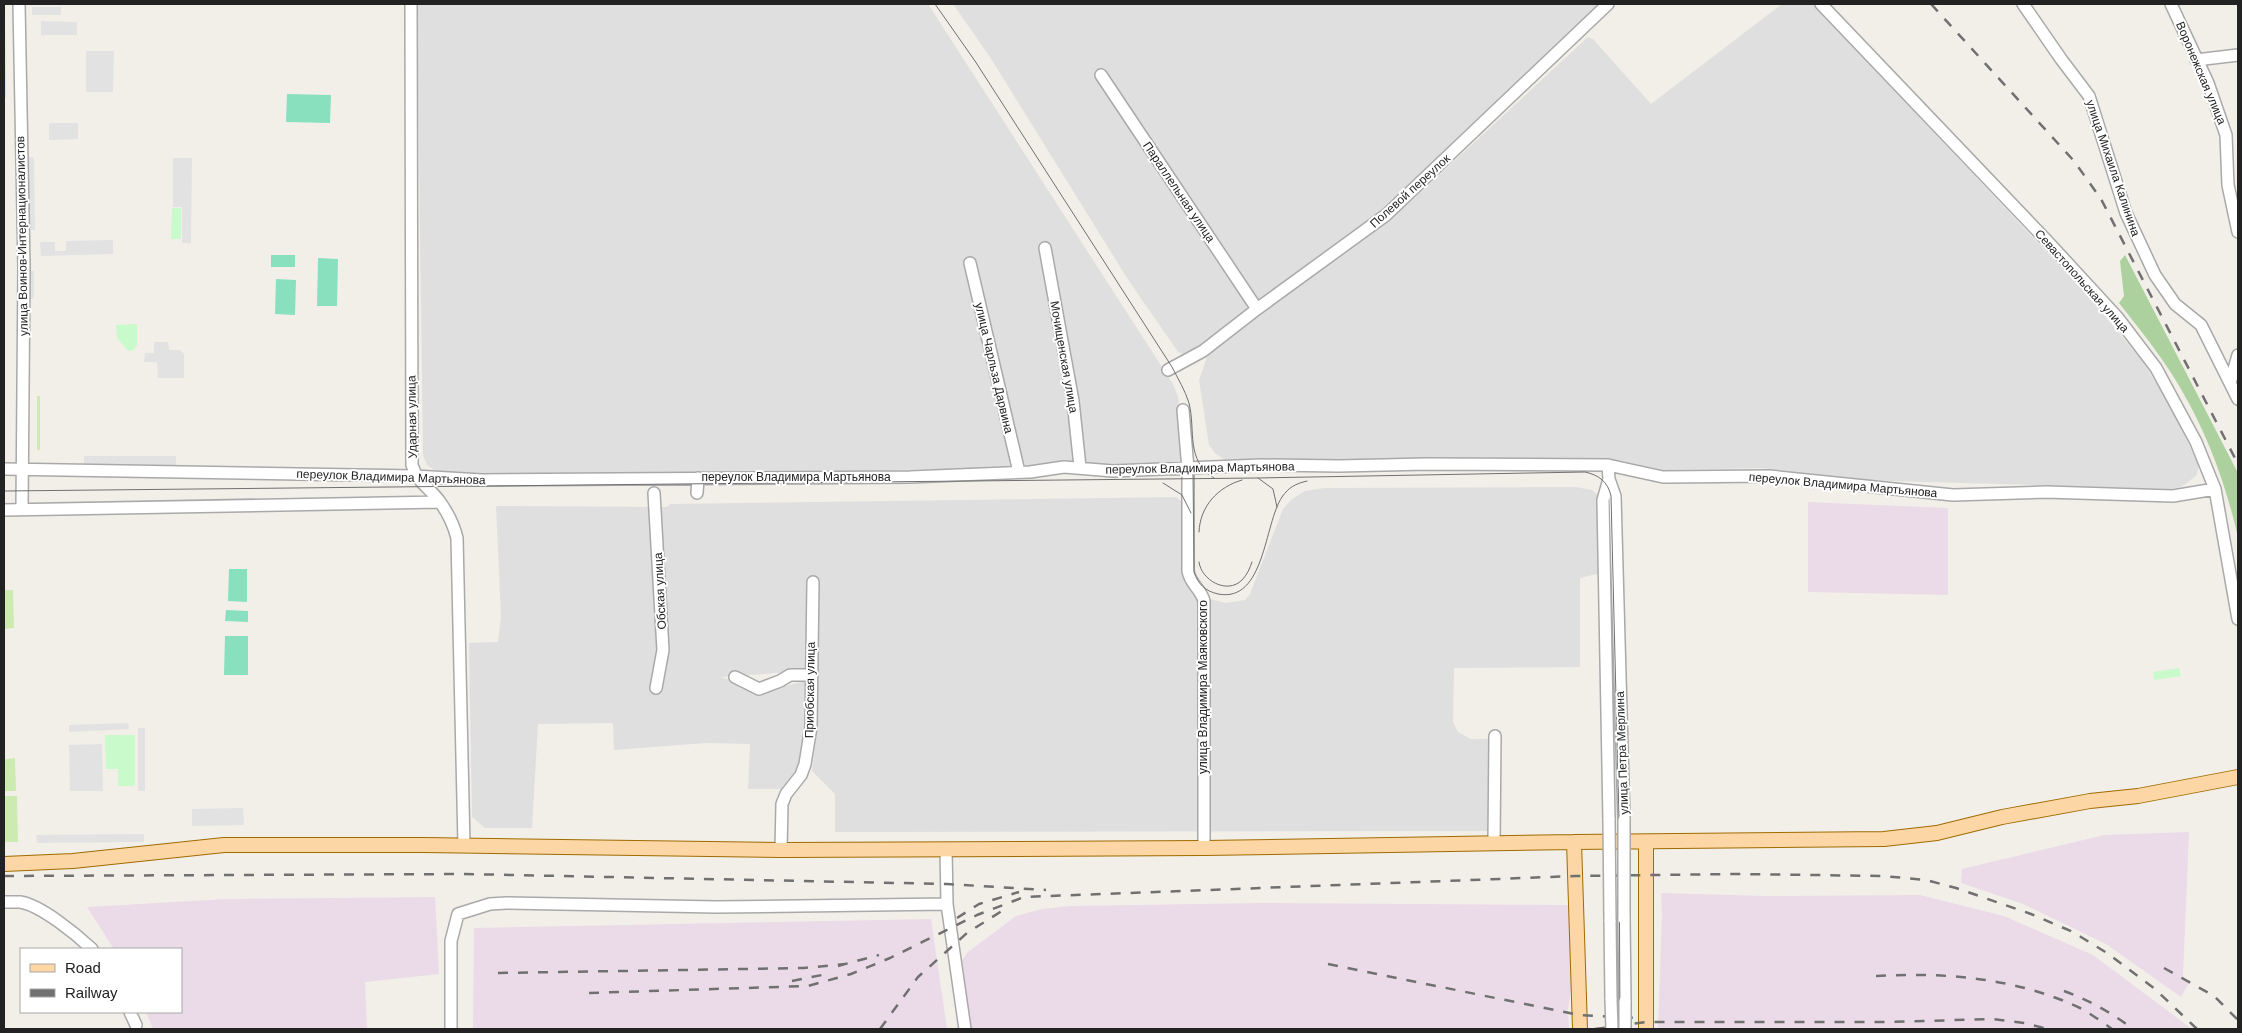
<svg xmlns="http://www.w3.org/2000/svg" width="2242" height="1033" font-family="Helvetica,sans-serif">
	<rect width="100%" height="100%" fill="#f2efe9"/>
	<path fill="#e0dfdf" d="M417,4H928L1173,384L1178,397L1180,414L1182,465L485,477L447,475L434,470L427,465L423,455Z
		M953,4H1599L1375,216L1188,356L1178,352L1127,278L990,57Z
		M1782,4H1813L2091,299L2142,361L2167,399L2199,466L2196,476L2181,487L2170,489L1857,480L1763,468L1664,470L1618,460L1599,459L1344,461L1225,460L1215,453L1209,445L1199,380L1207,357L1212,349L1413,199L1588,37L1593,39L1651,104Z
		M1576,487L1592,490L1598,495L1600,502L1601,573L1580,578V667L1454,668L1453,722L1458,732L1471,739H1494L1491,831L835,832V794L812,771L816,738L818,670L721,677L733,681L746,689L758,693L805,681L804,746L793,778L784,789H748L750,744L706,743L614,750L613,723L538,724L532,828H485L472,817L469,643L498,642L501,617L496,506L667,507L670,504L1176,497L1182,502L1185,507L1184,579L1193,595L1226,603L1245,600L1250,594L1283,509L1292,499L1305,491L1324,488Z"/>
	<path fill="#ebdbe8" d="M1808,502L1948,508V595L1808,592Z
		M2189,832L2183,976L2189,983L2181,997L2106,944L2023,904L1961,883L1962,869L2104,835Z
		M1661,893L1766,896L1920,895L2004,916L2093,955L2192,1029H1658L1662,913Z
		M435,897L439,974L365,982L367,1029H153L146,1012H181V949H114L87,907L227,899Z
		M1262,903L1570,905L1572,982L1568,1010L1569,1029H971L962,960L968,952L1016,916L1042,909L1069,906Z
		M931,919L947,1029H473L474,928Z"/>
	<path fill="#cdebb0" d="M5,14L6,97L4,98V15Z
		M37,396H40V450H37Z
		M4,590H13L14,628L4,629Z
		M15,758L16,791H4V762L6,759Z
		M4,796H17L18,842H4Z"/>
	<path fill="#add19e" d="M2125,255L2238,473V537C2223,472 2199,412 2161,358C2148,339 2133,321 2119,303L2124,296L2120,261Z"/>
	<path fill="#c8facc" d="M172,208H181V239H171Z
		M137,324V345L134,350L128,351L117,338L116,325Z
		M2179,668L2181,676L2154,680L2153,672Z
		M105,735H135V786H118V769H106Z"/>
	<path fill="#88e0be" d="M287,94L331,95L330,123L286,122Z
		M271,255H295V267H271Z
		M318,258L338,259L337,306H317Z
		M276,279L296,280L295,315L275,314Z
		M229,569H247V602L228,601Z
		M226,610L248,611V622L225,621Z
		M225,636H248V675H224Z"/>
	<path fill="#e2e2e2" d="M32,7H61V15H32Z
		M41,21L77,22V35H41Z
		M86,51H114L113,92H86Z
		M49,123H78V139L49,140Z
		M26,156L34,158L35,230H28Z
		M173,158H192L191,243H182V207H173Z
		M113,240V254L41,256L40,242H55V251H66V241Z
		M30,271H34V297L29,301Z
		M154,342H168L169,350H180L184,354V378H158L157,362H144L145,353H154Z
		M84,456H176V465H84Z
		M128,723L129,729L69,732V725Z
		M138,728H145V791H138Z
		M102,744L103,791H70L69,745Z
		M243,808L244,825L192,826V809Z
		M144,834V842L37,843L36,835Z"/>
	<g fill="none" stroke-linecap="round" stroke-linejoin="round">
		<defs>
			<path id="minor" d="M19,4L24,267L22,509
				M411,4L412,465C417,482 431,489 440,502C448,513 454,526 457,538L464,845
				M1821,4L2050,244L2118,318L2156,368L2196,442L2215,489L2238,619
				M2023,4L2061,59L2089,96L2126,213L2155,275L2175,304L2201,325L2238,399
				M2171,4L2208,83L2226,135L2228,185L2238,232
				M2196,60L2238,55
				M1101,75L1257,309
				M1045,248L1073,401L1080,467
				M970,263L1019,472
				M1168,370L1203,351L1257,309L1386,215L1608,4
				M2230,383L2238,355
				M1183,410L1188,469V571C1190,584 1201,589 1204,601V848
				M1608,465L1609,479L1603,500L1609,820
				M4,469L415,476L482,480L910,477L1030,472L1064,467L1113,471L1261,465L1339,466L1427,464L1608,465L1663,477L1769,476L1953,495L2046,492L2173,496L2215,489
				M1609,479L1615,496L1624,820
				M654,493L663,650L656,688
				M697,493L698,478
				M4,510L440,502
				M735,677L759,689L780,681L790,675H811
				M1494,843L1495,736
				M946,849L947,904L965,1029
				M781,850L782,804L786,794L801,775L805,764L811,727L813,582
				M4,902C9,902 15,902 20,902C41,905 77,935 92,949
				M1624,919L1625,1001
				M1610,920L1611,1000
				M130,1012L136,1025
				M451,1029V941L458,914L490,904L507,903L716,907L947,904"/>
			<path id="major" d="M1574,842L1580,1029
				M4,864L73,861L224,845H424L781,850L1204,848L1574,842L1884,839L1937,833L2002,817L2090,801L2138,796L2238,777
				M1646,1029V843"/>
		</defs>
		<use href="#minor" stroke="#a9a9a9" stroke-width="14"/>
		<use href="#major" stroke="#a06b00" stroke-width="16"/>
		<use href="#minor" stroke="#fff" stroke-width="11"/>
		<use href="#major" stroke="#fcd6a4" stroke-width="14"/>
		<path stroke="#707070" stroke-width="1" d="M935,4L975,61L1172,367C1178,379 1185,390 1189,403C1196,431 1185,460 1214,478
			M1193,471L1194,572C1198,584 1205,591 1218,594C1265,603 1264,524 1282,497C1289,487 1295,484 1307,481
			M1258,478L1273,489L1277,507
			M1163,483L1182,495L1191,513
			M4,491L1257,478L1585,472C1599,475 1608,482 1611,496L1619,819L1620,1029
			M1199,532C1200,506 1218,487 1242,480
			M1199,562C1201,580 1227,595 1242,580C1247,575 1250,568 1252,562"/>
		<path stroke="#707070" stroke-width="2.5" stroke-dasharray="10 10" stroke-linecap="butt" d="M1931,4L2074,161L2101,199L2238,464
			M4,876L465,874L947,884L1046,890
			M957,918L979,904L1019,892
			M1328,964L1579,1015L1637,1018
			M838,966L879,955
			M2164,968L2214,996L2238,1020
			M498,973L804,968L845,964
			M1876,976C1945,972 2017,978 2080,1008C2091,1014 2102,1022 2112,1029
			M792,981L827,974
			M2064,991C2089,1000 2112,1013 2133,1029
			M589,993L808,986L851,974L890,958L977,915L1024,897L1576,876L1740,874L1883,876L1926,880L1956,888L2031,914L2073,932L2107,953L2155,989L2197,1029
			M880,1029L918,977L967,933L1005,909
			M1595,1029L1646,1022H1888L1993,1019L2024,1023L2048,1029"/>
		<defs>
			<path id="minor-bridge" d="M1609,820L1610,920
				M1624,820V919
				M1611,1000L1612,1029
				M1625,1001V1029"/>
		</defs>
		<use href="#minor-bridge" stroke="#a9a9a9" stroke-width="14" stroke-linecap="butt"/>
		<use href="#minor-bridge" stroke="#fff" stroke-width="11"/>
	</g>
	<g text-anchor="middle" stroke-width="4" stroke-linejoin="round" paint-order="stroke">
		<g font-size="12" fill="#222" stroke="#fff">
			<text transform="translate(2201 73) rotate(67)" y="4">Воронежская улица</text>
			<text transform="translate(2113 168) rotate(71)" y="4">улица Михаила Калинина</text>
			<text transform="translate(1410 191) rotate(-42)" y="4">Полевой переулок</text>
			<text transform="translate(1179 192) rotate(56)" y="4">Параллельная улица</text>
			<text transform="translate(22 236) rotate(-91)" y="4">улица Воинов-Интернационалистов</text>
			<text transform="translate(2082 281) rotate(48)" y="4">Севастопольская улица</text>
			<text transform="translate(1064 357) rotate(80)" y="4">Мочищенская улица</text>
			<text transform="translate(994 368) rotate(77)" y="4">улица Чарльза Дарвина</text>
			<text transform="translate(412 417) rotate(-91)" y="4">Ударная улица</text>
			<text transform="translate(1200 468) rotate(-1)" y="4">переулок Владимира Мартьянова</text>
			<text transform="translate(391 477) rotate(2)" y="4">переулок Владимира Мартьянова</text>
			<text x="796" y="481">переулок Владимира Мартьянова</text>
			<text transform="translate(1843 485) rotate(5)" y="4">переулок Владимира Мартьянова</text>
			<text transform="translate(660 591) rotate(-93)" y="4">Обская улица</text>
			<text transform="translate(1203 687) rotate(-90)" y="4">улица Владимира Маяковского</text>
			<text transform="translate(810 690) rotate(-89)" y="4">Приобская улица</text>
			<text transform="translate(1622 753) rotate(-92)" y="4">улица Петра Мерлина</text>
		</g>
	</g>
	<rect width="2242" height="1033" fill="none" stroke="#222222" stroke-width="10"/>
	<rect x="20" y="948" width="162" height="65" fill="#ffffff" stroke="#a7a7a7"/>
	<rect x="30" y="964" width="25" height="8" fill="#fcd6a4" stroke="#a7a7a7"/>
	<text x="65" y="973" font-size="15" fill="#222222">Road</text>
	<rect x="30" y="989" width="25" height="8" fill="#707070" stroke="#a7a7a7"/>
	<text x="65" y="998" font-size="15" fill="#222222">Railway</text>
</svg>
